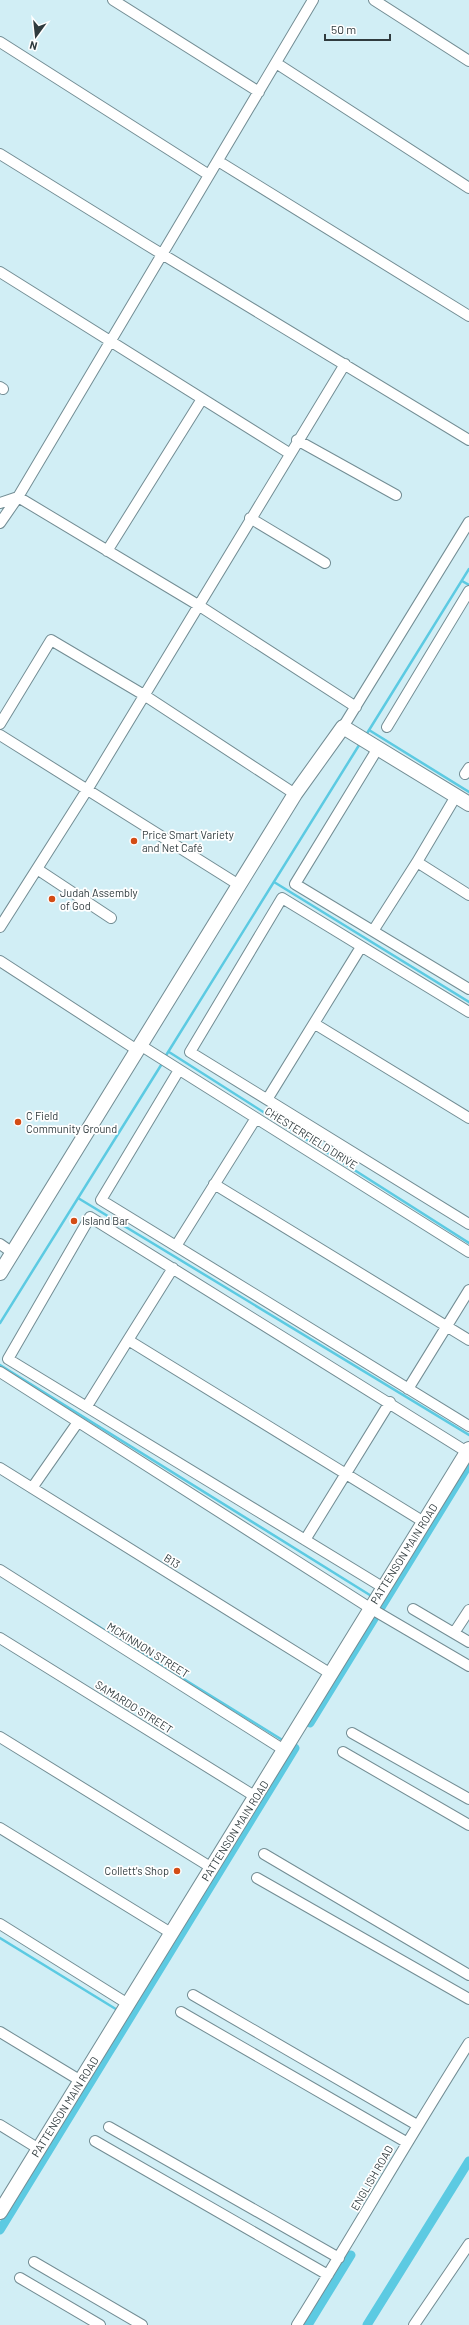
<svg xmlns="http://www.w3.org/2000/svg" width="469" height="2325" font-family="Barlow,sans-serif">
	<rect width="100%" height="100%" fill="#d1eef5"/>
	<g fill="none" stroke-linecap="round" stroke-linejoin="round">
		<path stroke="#5ccae2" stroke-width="2.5" d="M462,581L469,585
			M369,730L469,792
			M366,735L469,569
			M274,882L469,1002
			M169,1052L469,1243
			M165,1057L361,742
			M78,1198L469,1435
			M0,1323L163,1062
			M0,1365L373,1597
			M67,1607L284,1741
			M0,1938L119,2011"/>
		<path stroke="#5ccae2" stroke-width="9" d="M310,1723L469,1464
			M0,2230L295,1748
			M308,2325L351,2255
			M367,2325L469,2161"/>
		<defs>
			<path id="street" d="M113,0L259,92
				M374,0L469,61
				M0,42L209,175
				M276,63L469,188
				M0,154L147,245L469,440
				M218,161L469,316
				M0,272L289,453
				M0,387L3,389
				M297,440L396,495
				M0,503L18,497L198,605L356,707
				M250,518L325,563
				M0,523L18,497L313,0
				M107,551L202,399
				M0,724L51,640L144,695L295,794
				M343,727L469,522
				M387,727L469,591
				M0,735L239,885
				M378,748L295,884L469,989
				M465,774L469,768
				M417,862L469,895
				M37,869L111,918
				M0,927L87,790L345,364
				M373,931L417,862L456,796
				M0,961L137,1050
				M469,1012L282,898L190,1052L469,1224
				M315,1024L469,1118
				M140,1045L469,1252
				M179,1070L101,1200L469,1426
				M268,1098L361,947
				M214,1184L469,1340
				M0,1244L13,1253
				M176,1246L256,1118
				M128,1340L173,1268
				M0,1372L370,1608L469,1666
				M408,1389L469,1290
				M87,1406L128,1340L424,1522
				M0,1468L331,1674
				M32,1488L78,1422
				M305,1540L390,1402
				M0,1570L284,1750
				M384,1588L8,1359L90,1217L467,1452
				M413,1609L469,1642
				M454,1633L469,1610
				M0,1638L256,1797
				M352,1733L469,1799
				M0,1737L212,1868
				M343,1752L469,1825
				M0,1828L171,1933
				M264,1854L469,1975
				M257,1878L469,1999
				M0,1924L128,2004
				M193,1995L417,2125
				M181,2012L406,2142
				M0,2032L81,2081
				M0,2125L39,2149
				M109,2127L339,2258
				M95,2141L328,2275
				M34,2262L142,2325
				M20,2278L100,2325
				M297,2325C355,2232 410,2136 469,2043
				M414,2325L469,2244"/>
			<path id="secondary" d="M0,1273L295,794L343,727L469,804
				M0,2212L469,1449"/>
		</defs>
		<use href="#street" stroke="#738d94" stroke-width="12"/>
		<use href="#secondary" stroke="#738d94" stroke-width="16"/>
		<use href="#street" stroke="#fff" stroke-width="10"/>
		<use href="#secondary" stroke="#fff" stroke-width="14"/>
	</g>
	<g fill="#d34c15" stroke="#fff" stroke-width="1.5">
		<circle cx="134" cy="841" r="4"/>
		<circle cx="52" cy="899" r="4"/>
		<circle cx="18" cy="1122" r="4"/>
		<circle cx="74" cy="1221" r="4"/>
		<circle cx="177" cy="1871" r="4"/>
	</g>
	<g text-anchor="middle" stroke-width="3.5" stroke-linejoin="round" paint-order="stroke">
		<g font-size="11" fill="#303b3e" stroke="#fff" text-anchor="start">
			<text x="142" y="839">Price Smart Variety<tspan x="142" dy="13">and Net Café</tspan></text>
			<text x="60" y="897">Judah Assembly<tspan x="60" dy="13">of God</tspan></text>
			<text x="26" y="1120">C Field<tspan x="26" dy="13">Community Ground</tspan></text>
			<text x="82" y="1225">Island Bar</text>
			<text x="169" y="1875" text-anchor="end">Collett's Shop</text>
		</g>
		<g font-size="11" fill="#303b3e" stroke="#fff">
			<text transform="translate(311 1138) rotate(32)" y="4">CHESTERFIELD DRIVE</text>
			<text transform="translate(404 1554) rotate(-58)" y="4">PATTENSON MAIN ROAD</text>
			<text transform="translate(172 1561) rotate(32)" y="4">B13</text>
			<text transform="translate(148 1650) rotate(32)" y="4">MCKINNON STREET</text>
			<text transform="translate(134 1707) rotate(32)" y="4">SAMARDO STREET</text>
			<text transform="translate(235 1831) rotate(-58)" y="4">PATTENSON MAIN ROAD</text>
			<text transform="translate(65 2107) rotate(-58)" y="4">PATTENSON MAIN ROAD</text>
			<text transform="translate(372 2178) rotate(-60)" y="4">ENGLISH ROAD</text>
		</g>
	</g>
	<g transform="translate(36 36) rotate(195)" stroke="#ffffff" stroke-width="3" paint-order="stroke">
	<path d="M0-3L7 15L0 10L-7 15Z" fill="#303b3e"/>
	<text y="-6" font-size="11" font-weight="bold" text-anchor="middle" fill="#303b3e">N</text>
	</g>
	<path d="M325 34v6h65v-6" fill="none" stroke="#303b3e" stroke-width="2"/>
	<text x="331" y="34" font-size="12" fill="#303b3e" stroke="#ffffff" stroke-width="3" paint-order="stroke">50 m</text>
</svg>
